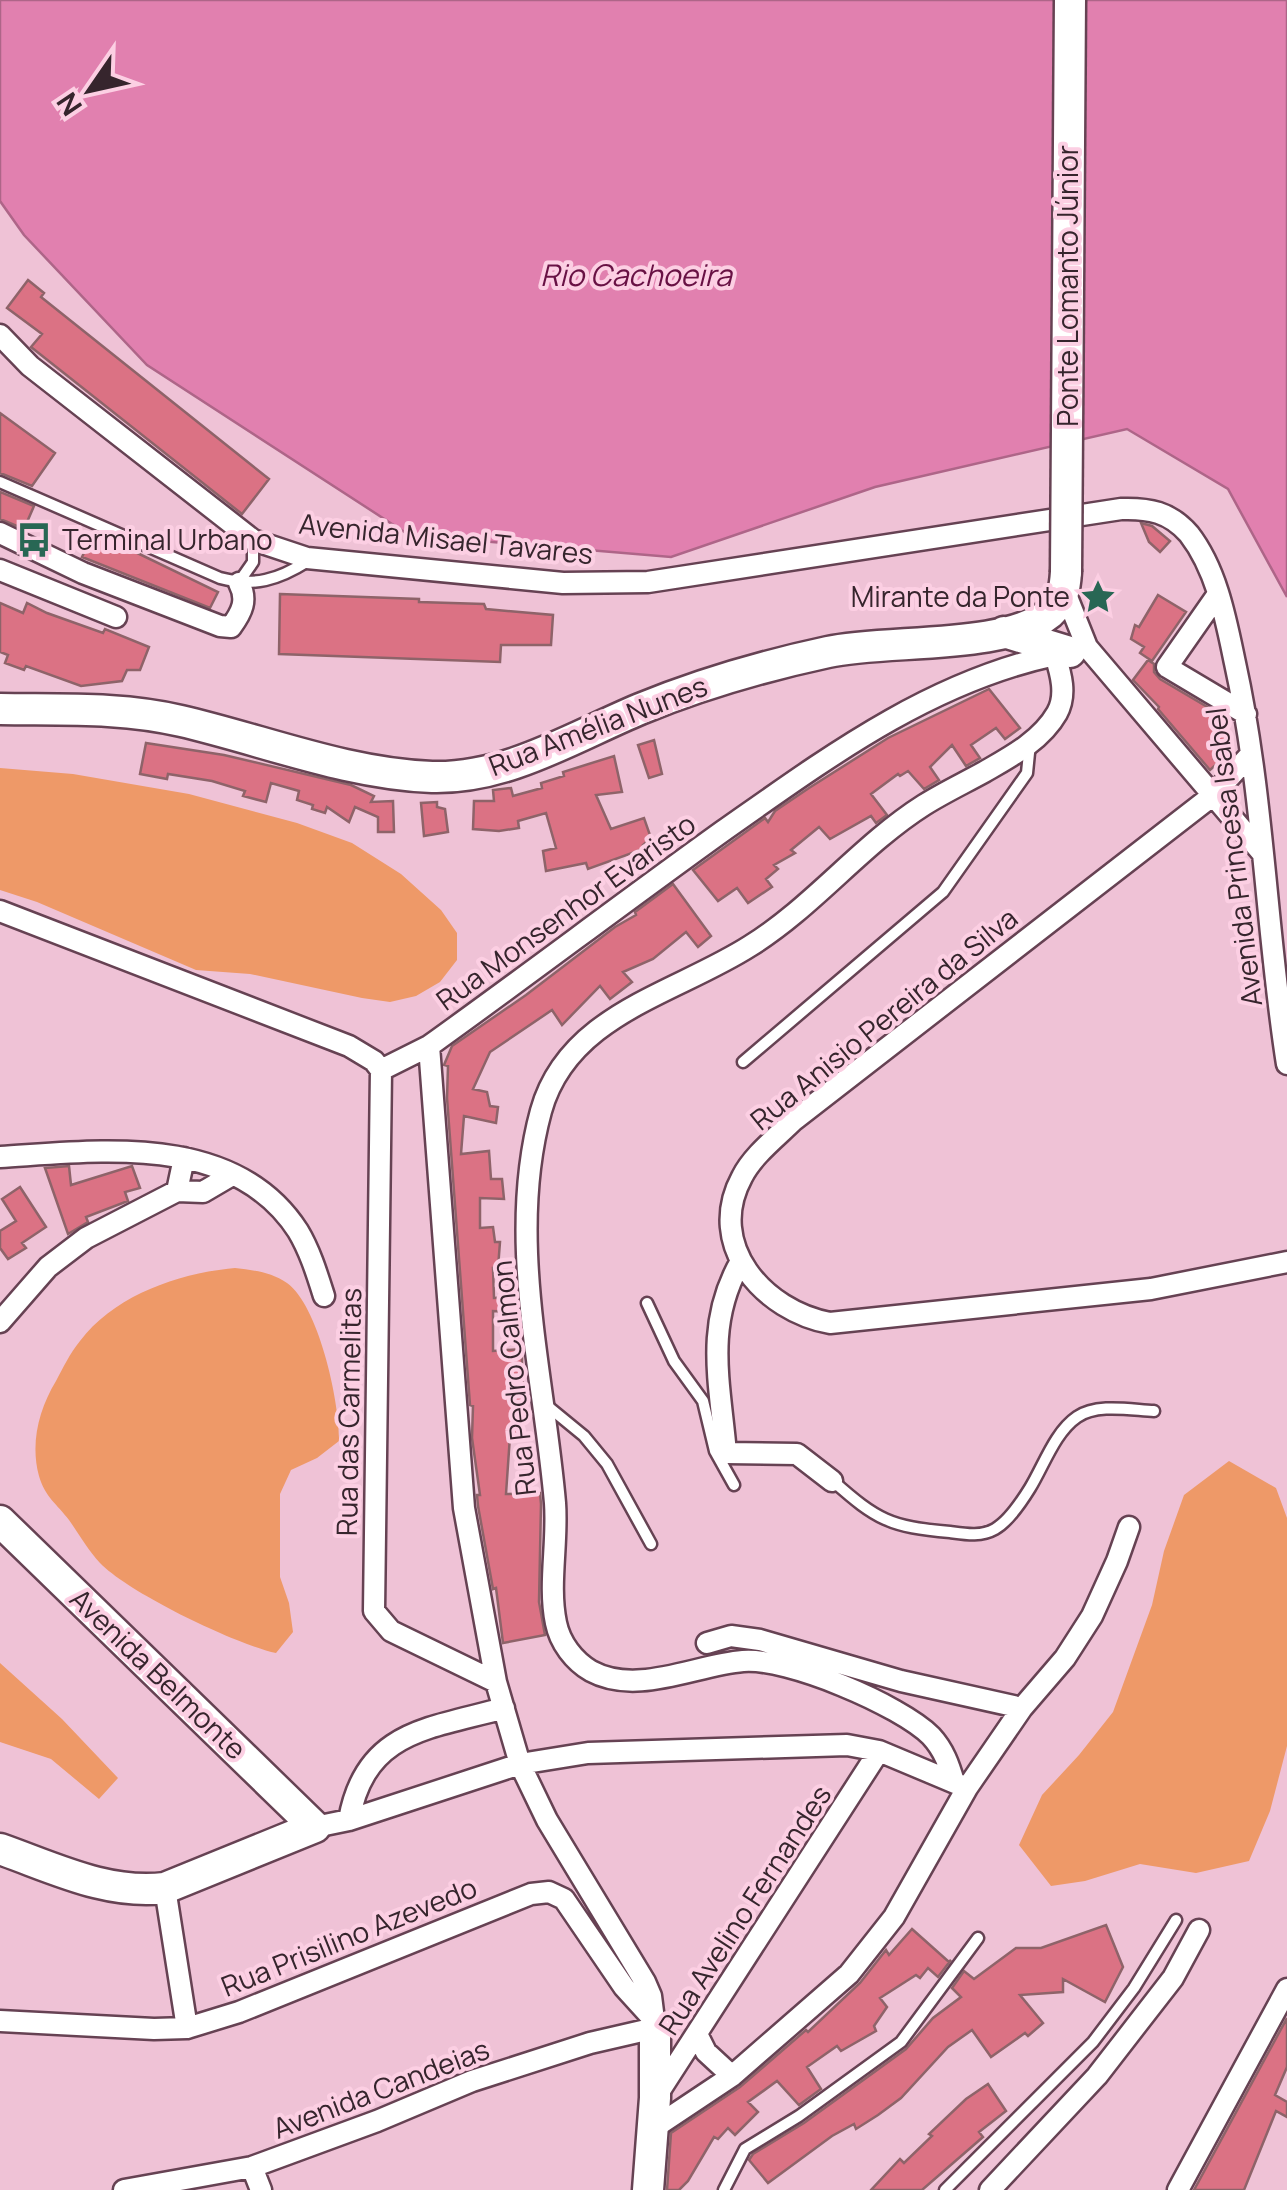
<svg xmlns="http://www.w3.org/2000/svg" width="1287" height="2190" font-family="Manrope,sans-serif">
	<rect width="100%" height="100%" fill="#efc2d6"/>
	<path fill="#ee9968" d="M0,768L73,774L189,794L297,823L352,843L401,874L441,910L457,933V960L440,982L416,996L390,1002L362,998L250,974L196,970L37,902L0,890Z
		M235,1268C253,1270 271,1272 287,1283C319,1306 340,1403 339,1441L317,1458L291,1470L280,1494V1577L289,1603L293,1632L276,1653C235,1644 129,1593 100,1563C88,1550 79,1534 69,1520C57,1504 45,1497 39,1476C30,1443 39,1409 56,1381C63,1368 70,1353 80,1341C115,1295 179,1273 235,1268Z
		M1229,1461L1276,1488L1287,1518V1746L1270,1811L1249,1861L1196,1873L1140,1864L1085,1881L1051,1886L1019,1845L1042,1795L1079,1755L1113,1712L1152,1605L1164,1551L1184,1495Z
		M0,1663L62,1719L118,1778L99,1799L51,1759L0,1742Z"/>
	<path fill="#e180af" stroke="#ae6588" stroke-width="2.5" d="M0,0H1287V597L1228,489L1127,429L875,487L671,557L409,535L147,365L24,235L0,201Z"/>
	<path fill="#db7284" stroke="#8e6369" stroke-width="2.5" d="M28,280L44,293L41,297L269,479L242,514L31,347L42,334L7,308Z
		M0,413L55,453L32,486L0,473Z
		M0,492L34,506L24,529L0,519Z
		M1141,523L1152,526L1170,541L1160,552L1149,542Z
		M94,532L218,592L210,608L82,557Z
		M280,594L419,599V602L484,604L486,609L553,615L551,645H501L500,662L279,654Z
		M1158,595L1186,612L1152,661L1140,653L1144,647L1131,639L1135,625L1139,627Z
		M0,603L23,613L27,603L47,613L103,633L105,629L149,647L140,670H127L122,681L81,686L26,666L24,670L5,663L8,655L0,652Z
		M1148,660L1154,664V672L1160,679L1226,718L1228,749L1214,759L1219,762L1210,770L1158,709L1159,707L1133,680Z
		M989,689L1020,728L1005,739L996,728L971,745L980,758L966,766L952,745L930,767L939,780L924,789L908,771L900,776L898,774L871,794L887,815L876,823L871,816L830,839L819,827L791,850L795,853L774,865L778,869L766,879L772,887L748,903L737,888L718,901L693,870L765,818L768,822L775,811L809,788L888,738Z
		M654,740L662,774L649,778L638,745Z
		M146,743L224,755L351,785L374,796L371,802L393,801L394,832H378V817L355,807L349,822L327,807L325,813L312,809L313,805L297,800L299,791L271,783L266,802L243,796L245,791L212,781L168,774L167,779L140,774Z
		M614,756L622,792L596,795L611,829L644,818L651,838L643,845L646,848L588,869L586,863L546,871L543,851L556,848L546,813L518,821L519,828L499,831L473,829L474,801H494L493,790L511,788L513,796L542,788L541,783L564,776L563,772Z
		M437,802V807L445,809L448,832L424,836L421,803Z
		M673,884L711,936L698,947L686,932L653,959L623,972L632,982L610,999L600,986L562,1025L552,1010L490,1052L473,1089L487,1092L490,1106L498,1107L496,1123L464,1116L461,1154L489,1151L491,1179H502L504,1199L480,1198V1228L493,1227L495,1242H500L498,1268H493L494,1298L516,1297L518,1312L493,1311V1351L522,1349V1379L528,1402L521,1403L522,1420L517,1421V1436H510L506,1494L540,1493L541,1504L539,1602L545,1635L503,1643L496,1588L493,1589L478,1506L477,1495H480L472,1438L473,1406L470,1405L447,1098L448,1066L444,1065L452,1046L526,995L615,927L636,915L635,912Z
		M69,1166L71,1185L132,1166L140,1188L125,1192L128,1201L86,1217L88,1222L68,1234L45,1168Z
		M20,1187L46,1227L22,1243L26,1248L8,1259L0,1248V1231L16,1221L2,1199Z
		M1106,1925L1123,1967L1105,2002L1063,1979V1992L1020,1995L1043,2023L1028,2036L1025,2033L991,2057L972,2030L948,2047L901,2098L878,2115L856,2129L854,2124L832,2136L768,2183L749,2160L753,2154L804,2123L906,2049L933,2018L961,1997L952,1988L964,1971L974,1979L1016,1948H1041Z
		M912,1929L949,1962L951,1960L938,1977L928,1968L920,1978L916,1975L880,1998L887,2007L874,2026L876,2031L841,2051L837,2046L807,2067L821,2089L799,2105L777,2081L748,2102L758,2112L735,2135L728,2128L718,2139L714,2137L688,2181L679,2190H667L671,2133L740,2087L806,2030L808,2032L860,1983L886,1950L889,1955Z
		M1287,2018V2067L1275,2095L1287,2102V2117L1276,2111L1244,2190H1194Z
		M988,2084L1006,2111L979,2132L983,2137L922,2190H871L900,2159L904,2163L932,2136L929,2134L966,2099Z"/>
	<g fill="none" stroke-linecap="round" stroke-linejoin="round">
		<defs>
			<path id="lane" d="M0,482L220,578C254,587 278,580 308,561
				M239,582L253,562V540
				M743,1062L943,892L1027,773L1030,743
				M647,1303L674,1361L703,1401L715,1451L734,1485
				M545,1404L584,1436L607,1464L651,1544
				M833,1481C877,1520 890,1527 950,1532C965,1534 981,1537 995,1529C1009,1521 1022,1501 1030,1488C1044,1465 1055,1432 1077,1417C1097,1403 1131,1410 1154,1411
				M724,2190L745,2149L799,2116L901,2042L978,1938
				M945,2190L1093,2042L1134,1988L1176,1920"/>
			<path id="street" d="M0,335L30,366L253,540L307,558L563,583L648,582L1121,509C1149,508 1170,512 1189,534C1217,570 1226,620 1235,663C1264,795 1266,931 1287,1064
				M0,533L83,573L220,626L231,627C242,612 248,600 239,583
				M0,570L116,617
				M1065,592L1087,647L1263,854
				M1218,594L1167,667L1246,714
				M1251,754L1212,796L794,1120C777,1137 753,1155 742,1177C705,1245 764,1311 830,1323L1151,1289L1287,1262
				M0,911L349,1046L374,1061L381,1070L429,1046
				M381,1070L374,1611L391,1631L496,1682
				M0,1157C100,1151 234,1132 298,1231C310,1251 317,1274 324,1296
				M177,1191L203,1192L232,1175
				M741,1261C704,1325 720,1383 726,1453L797,1454L832,1481
				M0,1322L48,1267L86,1238L177,1191L184,1158
				M707,1643L731,1636L760,1640L901,1681L1022,1708
				M954,1782C949,1765 944,1750 931,1736C900,1705 787,1657 743,1661C695,1665 637,1696 591,1671C574,1661 560,1643 556,1623C548,1585 558,1543 555,1503C544,1374 506,1239 541,1111C568,1014 675,994 750,946C813,907 861,845 924,805C943,793 964,783 984,772C1010,757 1041,741 1057,713C1067,695 1061,674 1055,655L1087,647
				M349,1820C365,1730 429,1729 504,1708
				M315,1827L349,1820L520,1764L588,1753L847,1745L879,1751L960,1785
				M165,1888L187,2028
				M0,2021L154,2029L187,2028L239,2012L531,1894L549,1892L564,1899L624,1987L654,2020
				M698,2036L706,2052L732,2076
				M655,2098L879,1751
				M654,2128L732,2076L849,1974L894,1917L967,1788L1022,1708L1065,1658L1092,1616L1117,1561L1129,1527
				M252,2167L261,2190
				M124,2190L252,2167L377,2121L472,2081L590,2043L655,2028L651,1996L645,1982L547,1820L520,1764L496,1682L464,1508L429,1046C528,975 624,902 723,831C827,758 929,682 1055,655
				M990,2190L1097,2076L1173,1978L1199,1930
				M1178,2190L1287,1989"/>
			<path id="secondary" d="M1004,632L1070,652
				M0,709C61,710 122,707 181,721C263,740 347,774 432,777C507,779 573,737 640,709C701,684 763,666 828,652C886,639 1006,650 1050,613C1063,601 1065,588 1066,572
				M0,1521L315,1827L165,1888C107,1895 54,1868 0,1849
				M648,2190L655,2098V2028"/>
		</defs>
		<use href="#lane" stroke="#664253" stroke-width="15"/>
		<use href="#street" stroke="#664253" stroke-width="25"/>
		<use href="#secondary" stroke="#664253" stroke-width="35"/>
		<use href="#lane" stroke="#fff" stroke-width="10"/>
		<use href="#street" stroke="#fff" stroke-width="20"/>
		<use href="#secondary" stroke="#fff" stroke-width="30"/>
		<defs>
			<path id="secondary-bridge" d="M1066,572L1070,0"/>
		</defs>
		<use href="#secondary-bridge" stroke="#664253" stroke-width="35" stroke-linecap="butt"/>
		<use href="#secondary-bridge" stroke="#fff" stroke-width="30"/>
	</g>
	<defs>
		<symbol id="bus-bare" viewBox="-9 -9 18 18"><path d="M-5-6H5V4H4V6H2V4H-2V6H-4V4H-5ZM-3.5-4V0h7V-4ZM-3.5 1.2v1.5H-2V1.2ZM2 1.2v1.5H3.5V1.2Z" fill="#286754" stroke="#fccfe3" stroke-width="2.5" paint-order="stroke"/></symbol>
		<symbol id="sight-bare" viewBox="-9 -9 18 18"><path d="M0-6L1.8-2.2L6-1.7L2.9 1.2L3.7 5.4L0 3.3L-3.7 5.4L-2.9 1.2L-6-1.7L-1.8-2.2Z" fill="#286754" stroke="#fccfe3" stroke-width="2.5" paint-order="stroke"/></symbol>
	</defs>
	<g fill-rule="evenodd">
		<use href="#bus-bare" x="9" y="515" width="50" height="50"/>
		<use href="#sight-bare" x="1073" y="572" width="50" height="50"/>
	</g>
	<g text-anchor="middle" stroke-width="8" stroke-linejoin="round" paint-order="stroke">
		<g font-size="28" fill="#36252d" stroke="#fccfe3">
			<text transform="translate(1068 286) rotate(-90)" y="10">Ponte Lomanto Júnior</text>
			<text transform="translate(446 539) rotate(6)" y="10">Avenida Misael Tavares</text>
			<text transform="translate(598 726) rotate(-21)" y="10">Rua Amélia Nunes</text>
			<text transform="translate(1234 857) rotate(-97)" y="10">Avenida Princesa Isabel</text>
			<text transform="translate(566 912) rotate(-36)" y="10">Rua Monsenhor Evaristo</text>
			<text transform="translate(884 1019) rotate(-39)" y="10">Rua Anisio Pereira da Silva</text>
			<text transform="translate(514 1378) rotate(-96)" y="10">Rua Pedro Calmon</text>
			<text transform="translate(349 1412) rotate(-89)" y="10">Rua das Carmelitas</text>
			<text transform="translate(158 1674) rotate(44)" y="10">Avenida Belmonte</text>
			<text transform="translate(745 1910) rotate(-57)" y="10">Rua Avelino Fernandes</text>
			<text transform="translate(349 1937) rotate(-22)" y="10">Rua Prisilino Azevedo</text>
			<text transform="translate(381 2089) rotate(-21)" y="10">Avenida Candeias</text>
		</g>
		<g font-size="28" fill="#36252d" stroke="#fccfe3" text-anchor="start">
			<text x="62" y="550">Terminal Urbano</text>
			<text x="1070" y="607" text-anchor="end">Mirante da Ponte</text>
		</g>
		<g font-size="30" font-style="italic" fill="#681144" stroke="#fccfe3">
			<text x="636" y="286">Rio Cachoeira</text>
		</g>
	</g>
	<g transform="translate(90 90) rotate(236)" stroke="#fccfe3" stroke-width="8" paint-order="stroke">
	<path d="M0-8L18 38L0 25L-18 38Z" fill="#36252d"/>
	<text y="-15" font-size="28" font-weight="bold" text-anchor="middle" fill="#36252d">N</text>
	</g>
</svg>
